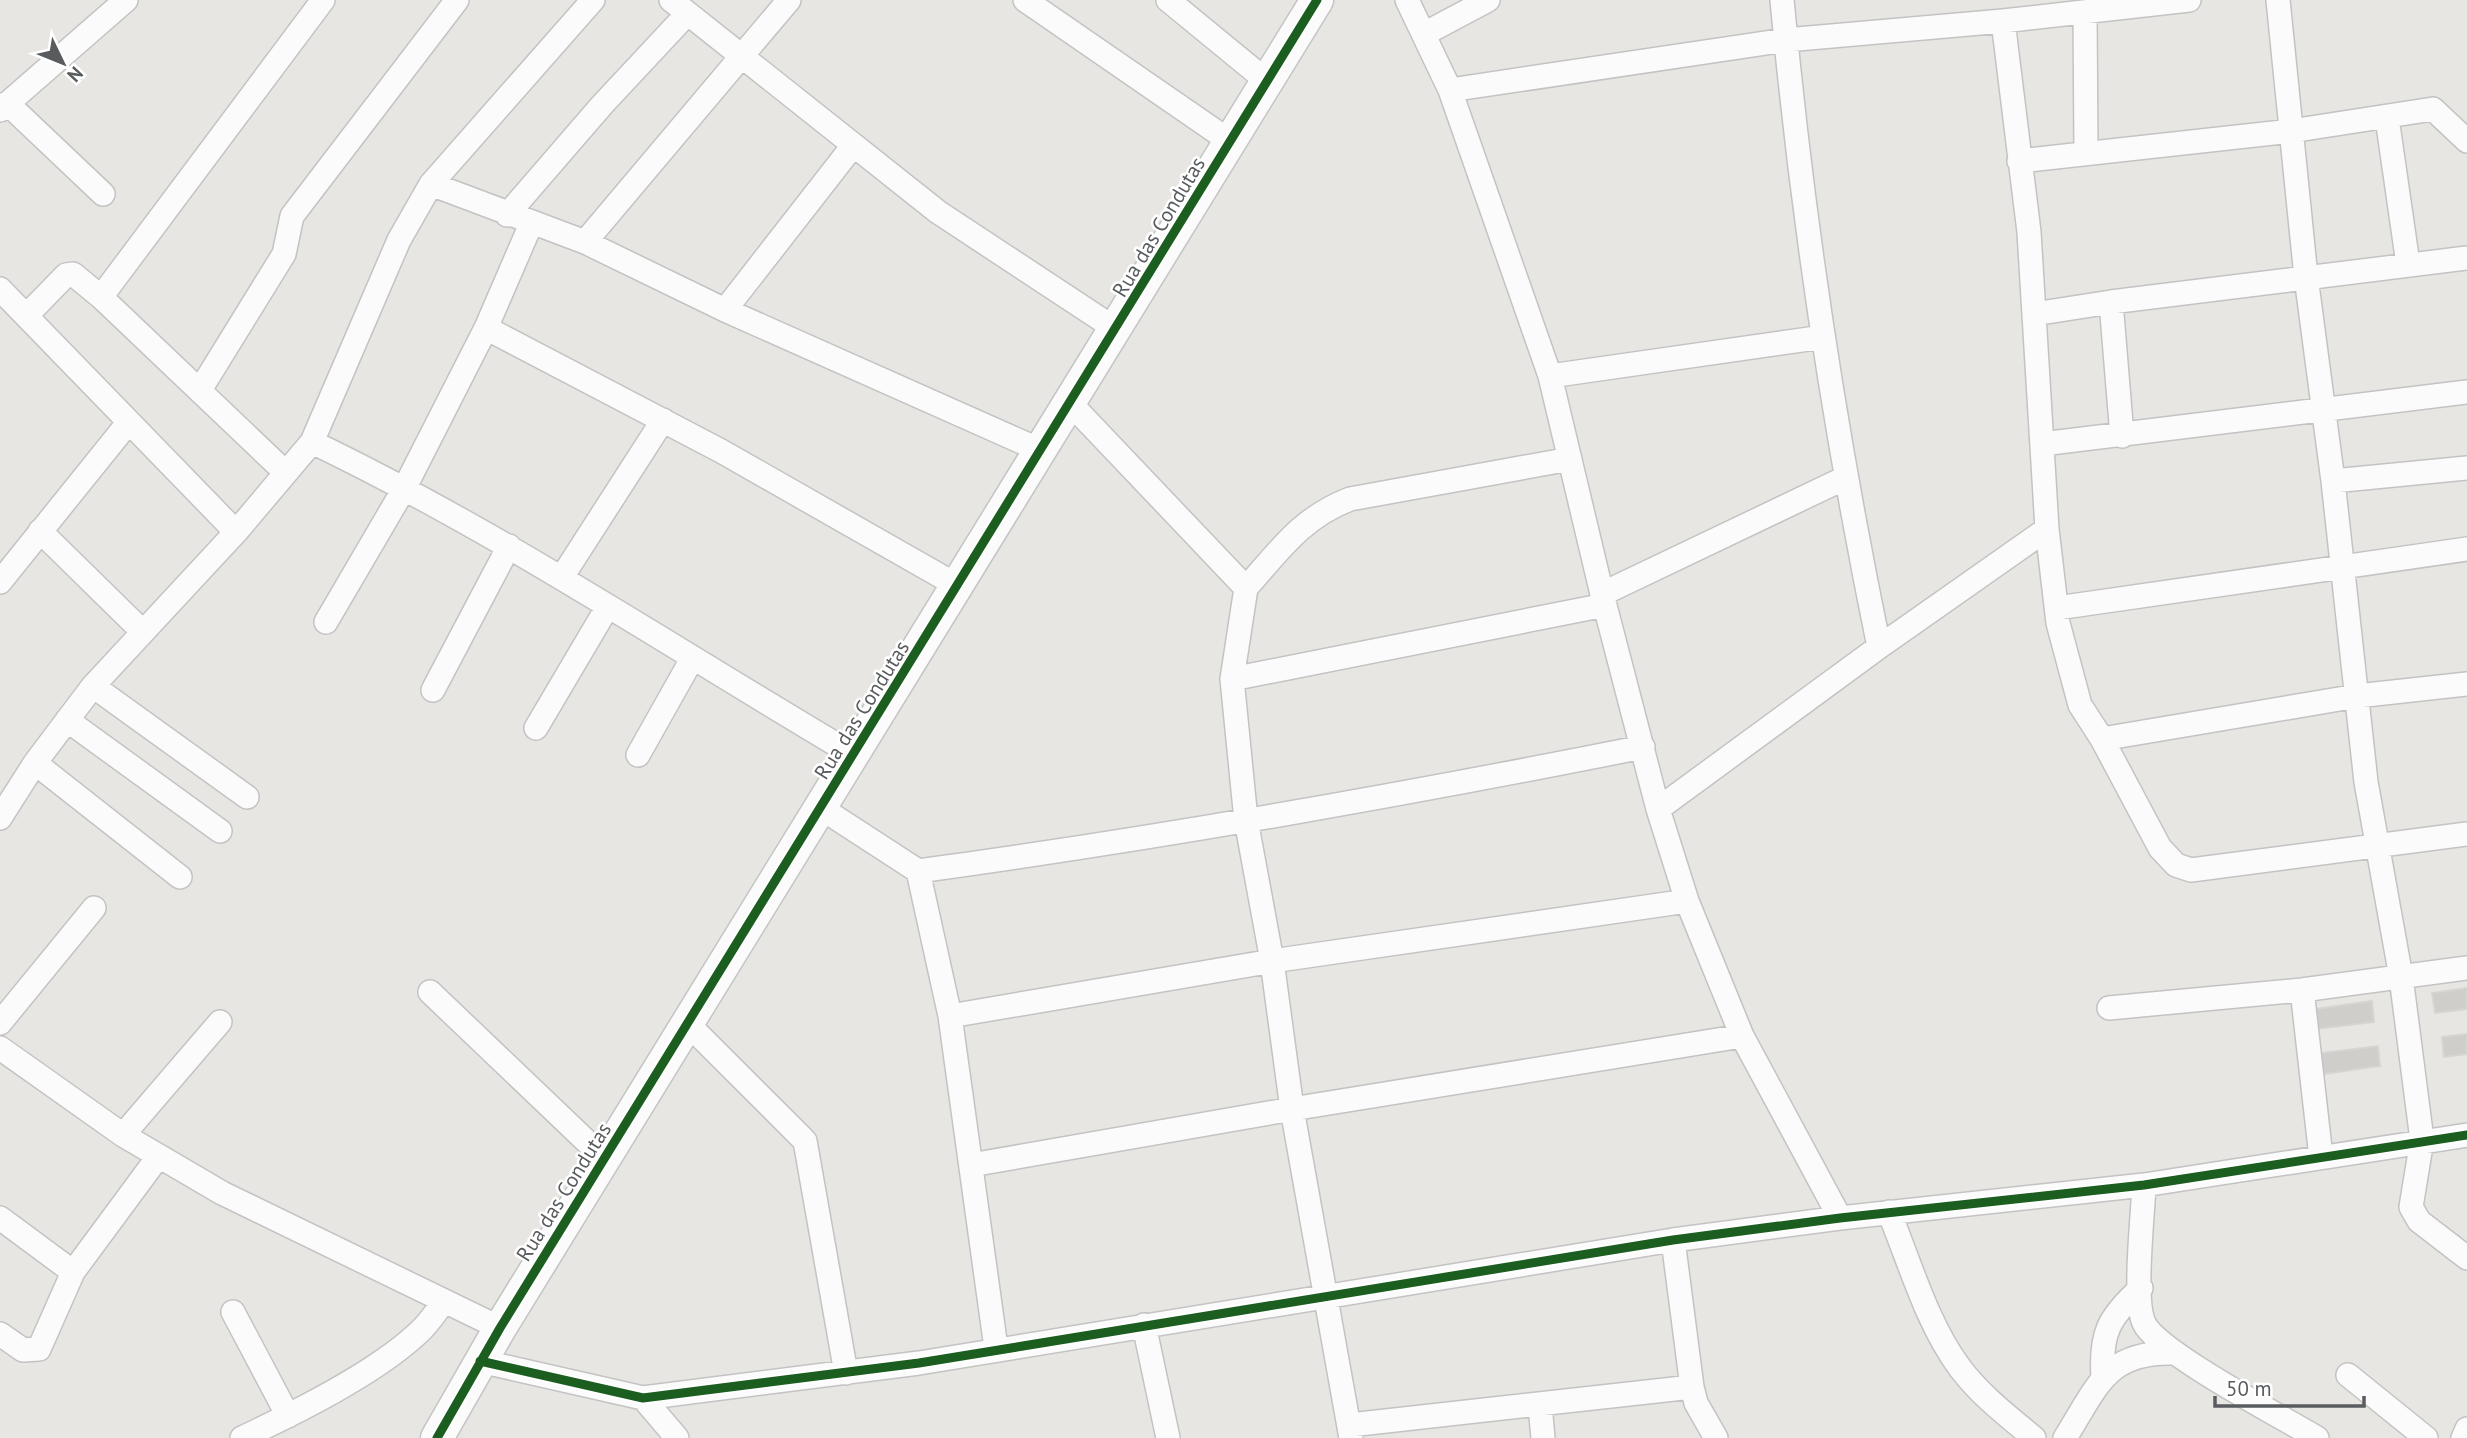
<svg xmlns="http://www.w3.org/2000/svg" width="2467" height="1438" font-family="'PT Sans',sans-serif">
	<rect width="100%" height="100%" fill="#e8e6e2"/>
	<path fill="#cfcecb" stroke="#d7d5d2" stroke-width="2" d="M2467,988V1009L2435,1013L2432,993Z
		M2372,1001L2374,1022L2317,1029L2315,1009Z
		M2467,1034V1054L2444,1057L2442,1037Z
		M2378,1046L2380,1066L2323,1074L2321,1053Z"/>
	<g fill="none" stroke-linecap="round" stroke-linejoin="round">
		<defs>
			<path id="street" d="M671,0L938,212L1117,330
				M1025,0L1231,142
				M1168,0L1268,82
				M1407,0L1450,90L1550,376L1602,594L1658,809L1687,901L1742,1036L1840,1218
				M1782,0C1802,217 1835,433 1879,647
				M2278,0L2306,277L2333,481L2366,782L2401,977L2422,1140L2411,1207L2419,1221L2467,1258
				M2085,12L2086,153
				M2003,21L2029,232L2047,529L2058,623L2080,705L2102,739L2160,848L2176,865L2191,870L2467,834
				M1424,34L1488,0
				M1450,90L1786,40L2003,21L2189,0
				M7,103L103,194
				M0,110L126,0
				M2387,118L2408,264
				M2019,161L2291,131L2433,109L2467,141
				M431,184L585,242L725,310L1042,451
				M507,215L602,105L687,14
				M585,242L789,0
				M0,289L236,532
				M101,297L323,0
				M2111,302L2122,436
				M725,310L852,147
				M2034,314L2111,302L2467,258
				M27,315L66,275L73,274L101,297L285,472
				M486,328L721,451L958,586
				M1550,376L1823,337
				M200,390L284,254L292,216L457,0
				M1071,404L1246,588L1232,679L1246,820L1272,961L1292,1109L1351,1438
				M312,442C501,533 674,649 854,755
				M2042,444L2467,392
				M2333,481L2467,468
				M40,531L143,632
				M562,577L663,420
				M0,582L128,423
				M1246,588C1280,550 1301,518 1350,499L1570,459
				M1602,594L1845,478
				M2057,608L2467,549
				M326,622L405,487L486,328L531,224
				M1232,679L1605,605
				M93,686L247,797
				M433,690L509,546
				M67,720L220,831
				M536,728L608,606
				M2102,739L2357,696L2467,684
				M638,755L692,659
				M35,763L180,877
				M821,808L918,871L950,1016L996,1348
				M1658,809L1879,647L2047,529
				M0,818L35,763L93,686L236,532L312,442L399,240L431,184L593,0
				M918,871C1161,838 1402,795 1643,747
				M2302,990L2321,1157
				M430,992L605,1159
				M2109,1008L2302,990L2467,968
				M950,1016L1272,961L1687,901
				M0,1023L94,908
				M688,1024L805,1141L846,1373
				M0,1048L123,1135L222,1193L500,1328
				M123,1135L220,1022
				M971,1165L1292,1109L1742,1036
				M2144,1185C2143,1215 2133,1299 2144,1323C2157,1352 2284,1418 2317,1438
				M1889,1212C1910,1263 1927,1324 1960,1368C1980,1395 2009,1417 2034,1438
				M0,1218L73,1272
				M1673,1240L1692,1387L1696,1403L1716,1438
				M233,1312L288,1416
				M1144,1325L1168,1438
				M0,1334L23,1350L39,1349L73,1272L158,1157
				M480,1361L643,1398L919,1363L1673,1240L1840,1218L2144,1185L2467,1135
				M2348,1375L2426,1438
				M2103,1377C2100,1333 2109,1317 2141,1288
				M643,1398L677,1438
				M1540,1405L1543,1438
				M1350,1425L1692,1387
				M242,1438C295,1413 374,1374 417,1334C428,1325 436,1312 444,1301
				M2065,1438C2098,1386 2106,1351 2175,1353
				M2463,1438L2467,1429"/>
			<path id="secondary" d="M437,1438L500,1328L1317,0"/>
		</defs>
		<use href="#street" stroke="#c4c3c3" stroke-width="26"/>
		<use href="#secondary" stroke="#c4c4c4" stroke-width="35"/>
		<use href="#street" stroke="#fcfbfb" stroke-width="23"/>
		<use href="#secondary" stroke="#fcfbfb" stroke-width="32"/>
		<defs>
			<path id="cycleway" d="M480,1361L643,1398L919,1363L1673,1240L1840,1218L2144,1185L2467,1135
				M437,1438L500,1328L1317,0"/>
		</defs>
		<use href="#cycleway" stroke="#fff" stroke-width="13"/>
		<use href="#cycleway" stroke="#1b5e20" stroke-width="9"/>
	</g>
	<g text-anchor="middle" stroke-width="5" stroke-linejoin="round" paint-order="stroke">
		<g font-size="21" fill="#595c5f" stroke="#fff">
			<text transform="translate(1159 227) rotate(-59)" y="7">Rua das Condutas</text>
			<text transform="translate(862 710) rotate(-58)" y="7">Rua das Condutas</text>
			<text transform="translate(564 1192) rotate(-58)" y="7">Rua das Condutas</text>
		</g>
	</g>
	<g transform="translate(63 63) rotate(133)" stroke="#ffffff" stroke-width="5" paint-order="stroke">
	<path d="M0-5L12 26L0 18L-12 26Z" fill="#595c5f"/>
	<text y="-10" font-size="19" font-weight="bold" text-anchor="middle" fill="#595c5f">N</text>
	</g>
	<path d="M2215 1396v10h149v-10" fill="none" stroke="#595c5f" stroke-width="3.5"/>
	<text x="2226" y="1396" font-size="21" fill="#595c5f" stroke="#ffffff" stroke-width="5" paint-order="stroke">50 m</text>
</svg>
